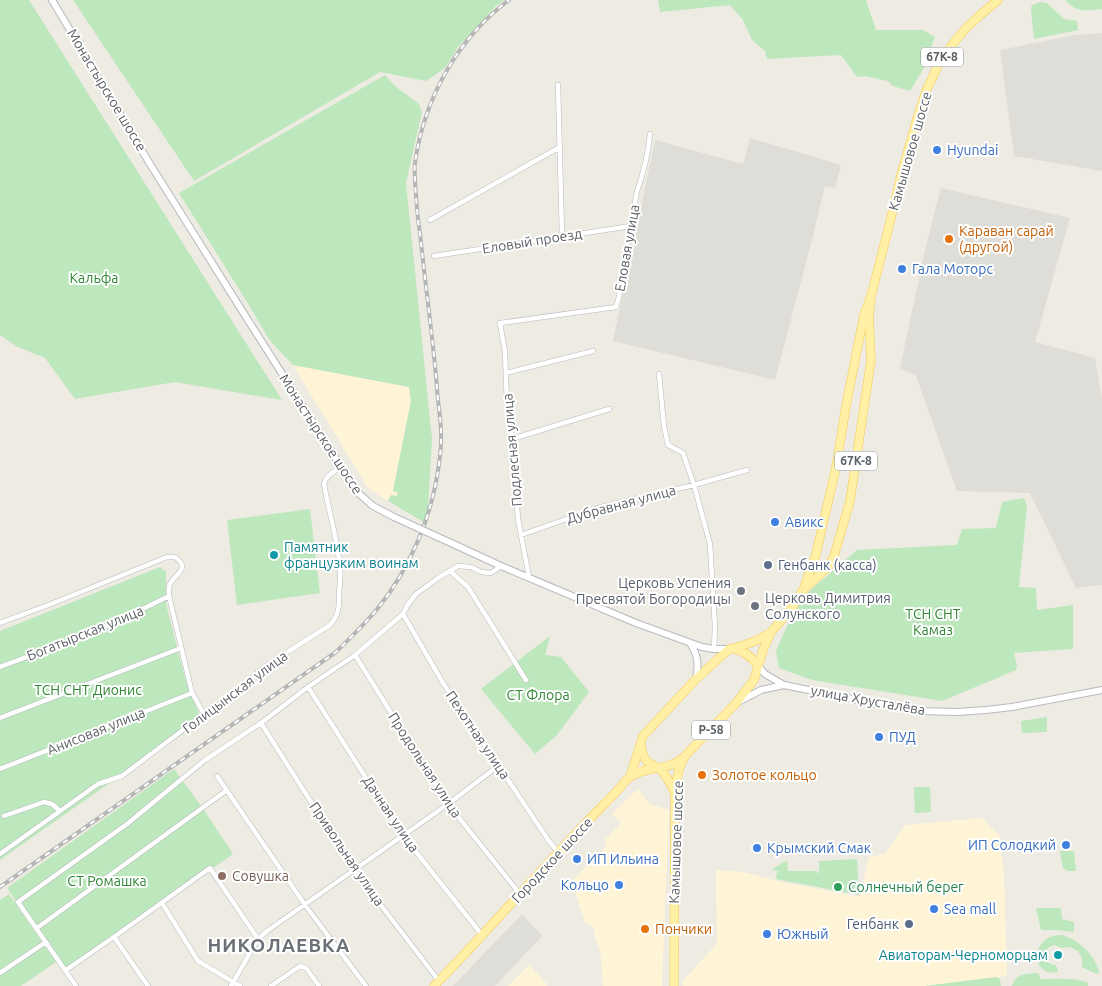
<svg xmlns="http://www.w3.org/2000/svg" width="1102" height="986" font-family="Ubuntu,sans-serif">
	<rect width="100%" height="100%" fill="#eeebe2"/>
	<path fill="#fff5d6" d="M293,365L409,387L411,401L393,490L398,492L397,496L391,495L388,501L368,488Z
		M638,789L649,804L669,810L662,986H603L601,956L594,932V927L585,923L572,881L607,845L604,841L621,823L612,814Z
		M982,818L1000,836L1001,855L1004,872L1007,976L925,986H683V981L713,948L717,942L716,870L744,872L781,882L860,897L869,857L885,854L905,825Z
		M529,965L546,983L547,986H508Z"/>
	<path fill="#dfddd7" d="M1102,33V171L1014,156L1000,50L1075,35Z
		M750,138L841,165L835,188L825,186L812,240L775,380L613,341L655,140L743,164Z
		M941,188L1070,218L1035,342L1095,358L1102,399V585L1076,588L1030,493L957,491L916,376L900,368L926,246Z
		M522,914L542,936L495,986H453Z"/>
	<path fill="#bde7bd" d="M0,0H29L282,400L175,382L75,399L45,358L16,346L0,335Z
		M73,0H504L496,6L458,47L445,68L426,81L380,72L194,181Z
		M658,0H866L876,30H923L935,37L924,68L910,91L893,86L888,81L865,76L857,77L841,55L767,59L765,51L752,40L743,20L730,5L660,12Z
		M1065,0H1102V9C1085,11 1077,13 1065,0Z
		M1040,2L1047,3L1064,19L1077,21L1078,30L1034,39L1031,8L1032,5Z
		M385,75L396,87L419,104L422,112L406,183L432,439L427,524L388,501L391,495L397,496L398,493L393,491L411,401L409,387L293,365L270,341L247,302L179,193Z
		M1024,498L1027,507L1019,587L1036,588L1037,610L1073,605V649L1014,653L1017,665L1016,670L942,701L812,680L779,668L776,651L790,619L805,595L857,550L957,545L962,529L996,528L1002,502Z
		M310,509L320,593L237,605L227,520Z
		M160,567L166,572V604L185,678L199,713L204,720L101,789L0,860V631Z
		M550,636L545,655L561,657L589,692L557,735L535,754L481,689Z
		M1047,717V732L1022,733L1021,721Z
		M174,769L204,810L233,854L65,972L7,888Z
		M914,787H930L931,812L915,813Z
		M1060,851H1074L1076,871H1068L1063,868Z
		M857,859L859,895L776,879L777,871H783L771,870L787,860L788,871H817L819,875V861Z
		M9,894L56,962L21,986H0V900Z
		M1036,908H1061L1062,919L1074,922V932L1057,930H1041Z
		M1062,935C1078,939 1097,957 1099,973L1097,974L1082,967V958L1078,951L1070,947L1062,948L1054,945C1041,949 1041,964 1056,965L1058,972C1029,978 1030,934 1062,935Z
		M1038,973L1041,979C1055,979 1076,977 1088,983V986H1012C1016,973 1026,974 1038,973Z
		M996,977L1000,979L1001,986H925Z"/>
	<g fill="none" stroke-linecap="round" stroke-linejoin="round">
		<defs>
			<path id="minor" d="M558,85L562,236
				M430,220L560,147
				M434,256L631,226
				M506,373L593,351
				M659,374L664,426L668,445L683,453L694,485L710,544L715,627L714,649
				M512,439L609,409
				M521,535L601,507L694,485L747,470
				M450,571L468,587L526,680
				M529,577L518,519L512,439L507,405L505,352L500,323L616,307L619,297L637,191C644,172 648,154 650,134
				M403,614L443,683L549,841L558,852
				M0,623L51,604L167,557H175C191,568 175,574 170,584C168,587 169,591 169,596L192,693L204,714
				M355,655L448,804L520,894
				M0,667L86,635L116,622L169,596
				M308,687L401,833L482,935
				M0,718L181,648
				M261,723L354,870L439,981
				M0,769L192,693
				M217,776L305,905L366,986
				M4,816L44,802L52,804L60,811
				M0,854L98,784L122,776L204,714L227,700L264,667L330,625C340,614 339,605 339,592C340,584 341,576 340,569C338,540 329,513 324,484C326,475 334,472 341,467
				M162,903L198,961L240,986
				M37,928L227,790
				M114,937L148,986
				M66,970L114,937L210,868L258,939
				M0,973L46,942
				M76,986L18,902L127,824L205,760L261,723L308,687L355,655L403,614L408,604L416,594L438,578L458,566L471,567L481,572L491,573L501,566
				M231,986L258,939L267,931L448,804L498,766
				M271,986L300,966L306,968L319,986"/>
			<path id="secondary" d="M52,0L150,164L241,309L357,492L373,506L394,517
				M451,543L501,566L636,623L702,647L714,649H729
				M690,643C698,655 699,665 696,679
				M758,666L765,674L784,685L872,703L920,711L957,712L986,710L1012,707L1102,690
				M738,702L761,690L784,685"/>
			<path id="primary" d="M804,588L816,554L835,472L838,456L846,406L864,315L871,296L890,222L901,175L917,119L926,91L942,57L966,28L979,16L998,0
				M734,649C745,651 752,657 758,666
				M641,745C642,752 643,759 649,763C653,766 657,766 660,769C667,776 672,786 675,794
				M630,777L643,736L696,679L729,649L744,645L758,640L771,632
				M434,986C485,934 532,879 583,826C594,814 606,803 617,791C621,786 626,780 630,777C647,765 668,771 683,758
				M674,986L675,800C675,785 677,769 685,756L737,702L754,680L763,650L771,632L792,608L803,590L828,567L834,556L850,501L871,360L869,318L871,296"/>
		</defs>
		<use href="#minor" stroke="#b7babf" stroke-width="5.5"/>
		<use href="#secondary" stroke="#b6b9bf" stroke-width="8"/>
		<use href="#primary" stroke="#f9c850" stroke-width="9"/>
		<use href="#minor" stroke="#fff" stroke-width="4.5"/>
		<use href="#secondary" stroke="#fff" stroke-width="6"/>
		<use href="#primary" stroke="#fff0a6" stroke-width="8"/>
		<defs>
			<path id="rail" d="M0,887L336,652C350,638 365,624 378,608C411,567 432,516 439,464C440,456 441,449 441,441C442,424 438,406 437,388C433,339 426,290 421,242C418,222 416,202 415,181C415,175 414,169 415,163C424,99 457,39 509,0"/>
		</defs>
		<use href="#rail" stroke="#b4b5b5" stroke-width="4"/>
		<use href="#rail" stroke="#fff" stroke-width="2" stroke-dasharray="5.5" stroke-linecap="butt"/>
		<defs>
			<path id="secondary-bridge" d="M394,517L451,543"/>
		</defs>
		<use href="#secondary-bridge" stroke="#b6b9bf" stroke-width="8" stroke-linecap="butt"/>
		<use href="#secondary-bridge" stroke="#fff" stroke-width="6"/>
	</g>
	<g fill="#3f7fe0" stroke="#fff" stroke-width="2">
		<circle cx="937" cy="150" r="5"/>
		<circle cx="902" cy="269" r="5"/>
		<circle cx="775" cy="522" r="5"/>
		<circle cx="879" cy="737" r="5"/>
		<circle cx="1066" cy="845" r="5"/>
		<circle cx="757" cy="848" r="5"/>
		<circle cx="577" cy="859" r="5"/>
		<circle cx="619" cy="885" r="5"/>
		<circle cx="934" cy="909" r="5"/>
		<circle cx="767" cy="934" r="5"/>
	</g>
	<g fill="#e8710a" stroke="#fff" stroke-width="2">
		<circle cx="949" cy="239" r="5"/>
		<circle cx="702" cy="775" r="5"/>
		<circle cx="645" cy="929" r="5"/>
	</g>
	<g fill="#0f9aa8" stroke="#fff" stroke-width="2">
		<circle cx="274" cy="555" r="5"/>
		<circle cx="1058" cy="955" r="5"/>
	</g>
	<g fill="#5c6f8a" stroke="#fff" stroke-width="2">
		<circle cx="768" cy="565" r="5"/>
		<circle cx="909" cy="924" r="5"/>
	</g>
	<g fill="#6b7280" stroke="#fff" stroke-width="2">
		<circle cx="741" cy="591" r="5"/>
		<circle cx="755" cy="606" r="5"/>
	</g>
	<circle fill="#8d6e63" stroke="#fff" stroke-width="2" cx="222" cy="876" r="5"/>
	<circle fill="#2e9e5b" stroke="#fff" stroke-width="2" cx="838" cy="887" r="5"/>
	<g text-anchor="middle" stroke-width="4" stroke-linejoin="round" paint-order="stroke">
		<g fill="#fff" stroke="#8c8f92" stroke-width="1">
			<rect x="921" y="47.5" width="42" height="19" rx="4"/>
			<rect x="835" y="451.5" width="42" height="19" rx="4"/>
			<rect x="692" y="720.5" width="38" height="19" rx="4"/>
		</g>
		<g font-size="12" font-weight="bold" fill="#5a5f64">
			<text x="942" y="61">67К-8</text>
			<text x="856" y="465">67К-8</text>
			<text x="711" y="734">Р-58</text>
		</g>
		<g font-size="14" fill="#5a5f64" stroke="#fff">
			<text transform="translate(107 90) rotate(59)" y="5">Монастырское шоссе</text>
			<text transform="translate(910 151) rotate(-74)" y="5">Камышовое шоссе</text>
			<text transform="translate(532 241) rotate(-9)" y="5">Еловый проезд</text>
			<text transform="translate(627 248) rotate(-80)" y="5">Еловая улица</text>
			<text transform="translate(321 434) rotate(57)" y="5">Монастырское шоссе</text>
			<text transform="translate(512 450) rotate(-95)" y="5">Подлесная улица</text>
			<text transform="translate(621 504) rotate(-15)" y="5">Дубравная улица</text>
			<text transform="translate(85 633) rotate(-22)" y="5">Богатырская улица</text>
			<text transform="translate(235 692) rotate(-37)" y="5">Голицынская улица</text>
			<text transform="translate(868 700) rotate(10)" y="5">улица Хрусталёва</text>
			<text transform="translate(96 731) rotate(-22)" y="5">Анисовая улица</text>
			<text transform="translate(478 735) rotate(56)" y="5">Пехотная улица</text>
			<text transform="translate(425 765) rotate(57)" y="5">Продольная улица</text>
			<text transform="translate(391 814) rotate(56)" y="5">Дачная улица</text>
			<text transform="translate(676 842) rotate(-88)" y="5">Камышовое шоссе</text>
			<text transform="translate(347 854) rotate(56)" y="5">Привольная улица</text>
			<text transform="translate(552 860) rotate(-47)" y="5">Городское шоссе</text>
		</g>
		<g font-size="14" fill="#366cbe" stroke="#fff" text-anchor="start">
			<text x="947" y="155">Hyundai</text>
			<text x="912" y="274">Гала Моторс</text>
			<text x="785" y="527">Авикс</text>
			<text x="889" y="742">ПУД</text>
			<text x="1056" y="850" text-anchor="end">ИП Солодкий</text>
			<text x="767" y="853">Крымский Смак</text>
			<text x="587" y="864">ИП Ильина</text>
			<text x="609" y="890" text-anchor="end">Кольцо</text>
			<text x="944" y="914">Sea mall</text>
			<text x="777" y="939">Южный</text>
		</g>
		<g font-size="14" fill="#c56008" stroke="#fff" text-anchor="start">
			<text x="959" y="236">Караван сарай<tspan x="959" dy="16">(другой)</tspan></text>
			<text x="712" y="780">Золотое кольцо</text>
			<text x="655" y="934">Пончики</text>
		</g>
		<g font-size="14" fill="#2f8633" stroke="#fff">
			<text x="94" y="283">Кальфа</text>
			<text x="933" y="619">ТСН СНТ<tspan x="933" dy="16">Камаз</tspan></text>
			<text x="88" y="695">ТСН СНТ Дионис</text>
			<text x="538" y="700">СТ Флора</text>
			<text x="107" y="886">СТ Ромашка</text>
		</g>
		<g font-size="14" fill="#0d838f" stroke="#fff" text-anchor="start">
			<text x="284" y="552">Памятник<tspan x="284" dy="16">французким воинам</tspan></text>
			<text x="1048" y="960" text-anchor="end">Авиаторам-Черноморцам</text>
		</g>
		<g font-size="14" fill="#4e5e75" stroke="#fff" text-anchor="start">
			<text x="778" y="570">Генбанк (касса)</text>
			<text x="899" y="929" text-anchor="end">Генбанк</text>
		</g>
		<g font-size="14" fill="#5b616d" stroke="#fff" text-anchor="end">
			<text x="731" y="588">Церковь Успения<tspan x="731" dy="16">Пресвятой Богородицы</tspan></text>
			<text x="765" y="603" text-anchor="start">Церковь Димитрия<tspan x="765" dy="16">Солунского</tspan></text>
		</g>
		<g font-size="14" fill="#785e54" stroke="#fff" text-anchor="start">
			<text x="232" y="881">Совушка</text>
		</g>
		<g font-size="14" fill="#27864d" stroke="#fff" text-anchor="start">
			<text x="848" y="892">Солнечный берег</text>
		</g>
		<g font-size="19" font-weight="bold" letter-spacing="1" fill="#6b7176" stroke="#fff">
			<text x="279" y="952">НИКОЛАЕВКА</text>
		</g>
	</g>
</svg>
